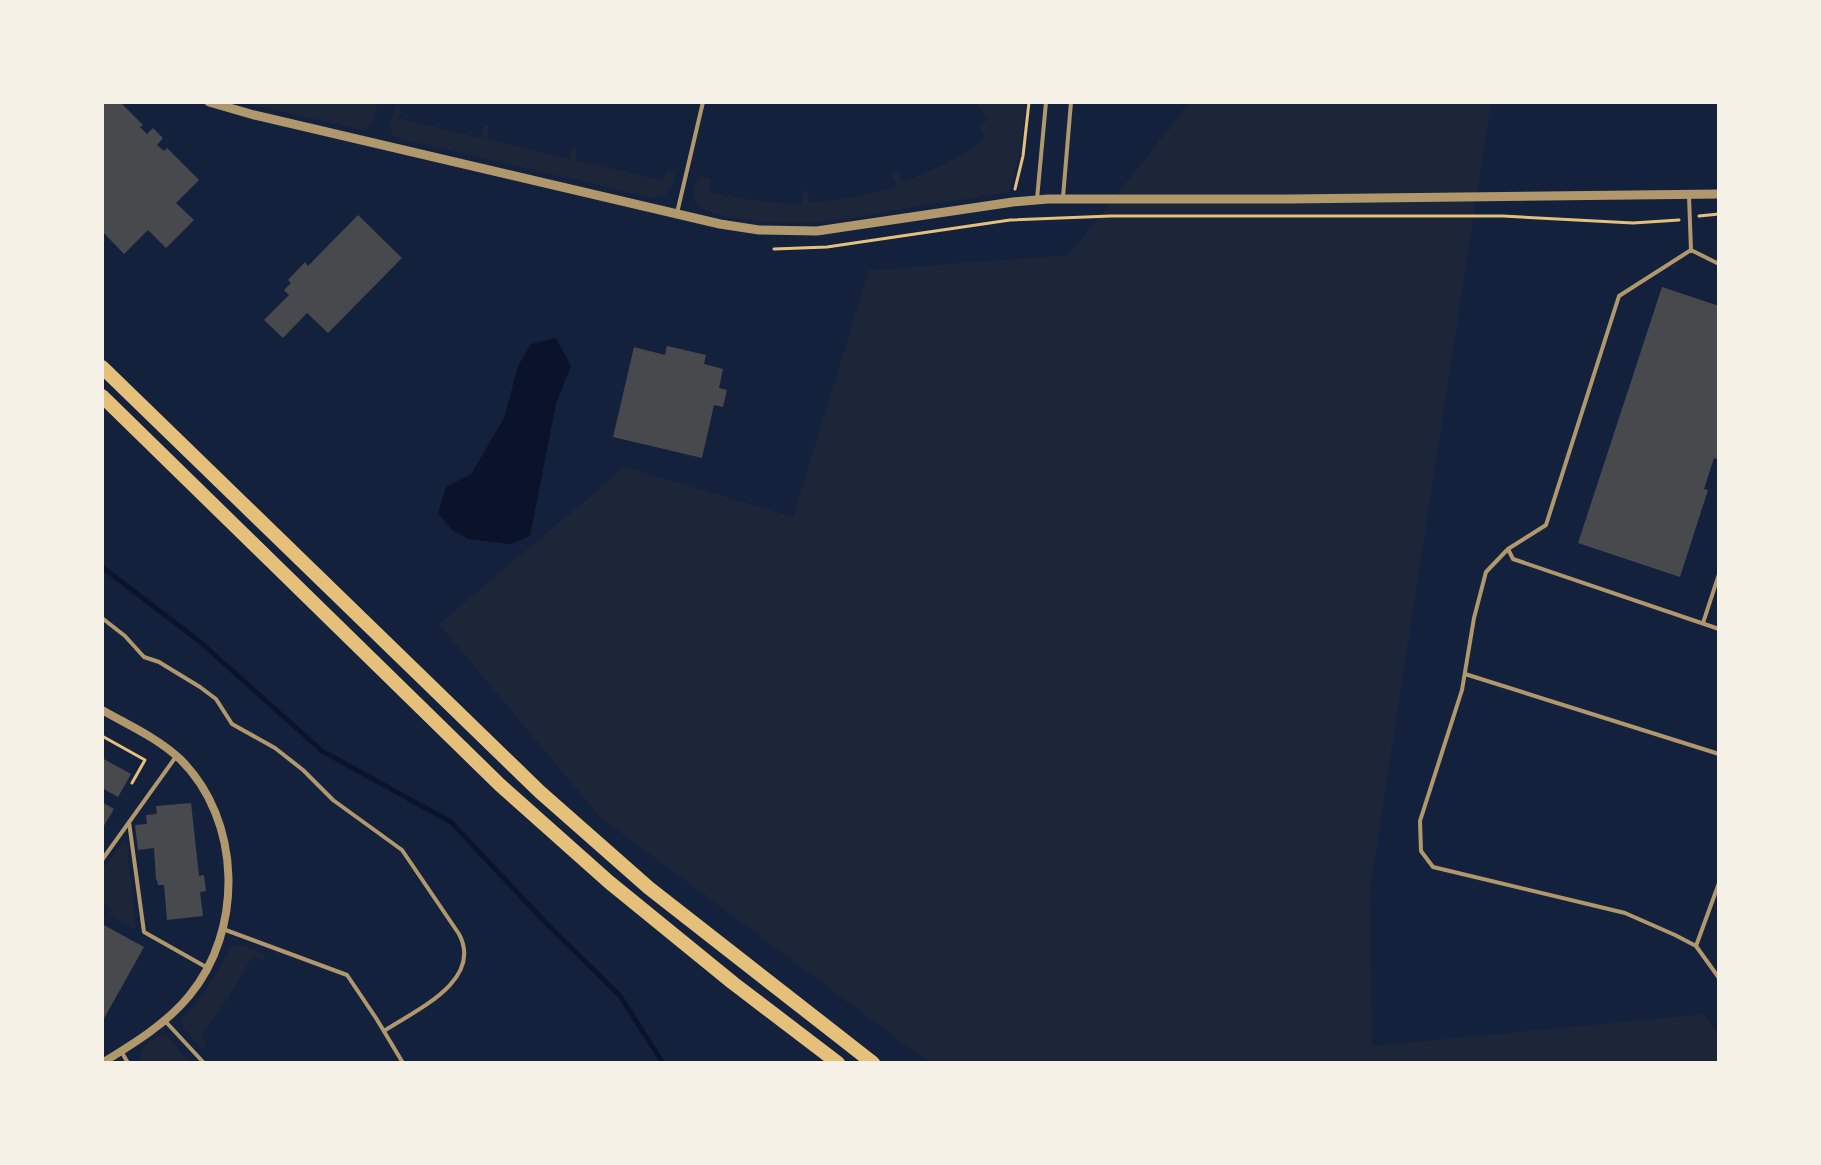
<svg xmlns="http://www.w3.org/2000/svg" width="1821" height="1165" font-family="Mulish,sans-serif">
	<rect width="100%" height="100%" fill="#14213d"/>
	<path fill="#1d2539" d="M239,102H378C375,113 375,126 363,130Z
		M975,102H1026L1019,158L1009,192C979,198 948,201 918,206C884,212 850,220 816,222C794,224 700,222 694,199C691,191 695,182 700,177L711,179L709,192C740,199 770,204 802,203V192L805,190L808,192L810,203L850,198L892,188L896,185L892,175L894,172L898,173L903,183L949,162L985,139L979,126L988,118Z
		M1190,102H1491L1370,890L1372,1046L1705,1014L1719,1037V1063H930L600,817L439,624L625,467L793,517L869,270L1069,255Z
		M399,104L401,107L399,118L480,138L483,128L487,125L489,128L487,139L569,159L572,148L575,147L577,149L576,160L663,181L666,171L669,169L674,173L672,186L665,195L653,198L397,138C385,131 393,117 396,106Z
		M123,841H125L127,845L136,930L109,915L113,908L102,901V870Z
		M235,945H240L265,954V958L263,960L252,957L228,998L200,1036L206,1044V1047L202,1048L183,1028L182,1020L207,989L229,951Z
		M160,1036H164L169,1038L189,1063H141C137,1049 148,1042 160,1036Z"/>
	<path fill="#0b132b" d="M556,338L571,366L556,404L530,536L511,544L468,539L452,530L438,513L446,487L471,474L504,418L518,366L531,344Z"/>
	<g fill="none" stroke-linecap="round" stroke-linejoin="round">
		<path stroke="#0b132b" stroke-width="5" d="M102,567L199,641L322,751L451,822L544,921L620,996L663,1063"/>
	</g>
	<path fill="#48494c" d="M103,102H120L143,125L140,127L147,134L153,128L163,138L157,145L164,151L167,148L199,180L176,203L194,220L166,248L148,230L124,254L102,231V103Z
		M358,215L402,258L328,333L307,313L283,338L264,320L289,295L284,290L291,283L288,280L305,262L308,266Z
		M1662,287L1719,306V451L1717,459L1714,458L1704,489L1708,490L1680,577L1578,543Z
		M667,346L706,355L704,364L723,369L719,388L727,390L723,407L714,405L702,458L613,437L634,347L665,355Z
		M102,758L131,774L118,797L102,788Z
		M102,802L114,809L102,829Z
		M191,803L199,876L204,875L206,891L200,892L203,916L167,920L164,885H158L157,880H156L154,848L138,850L135,825L147,824L146,815L157,814L156,806Z
		M102,924L144,947L102,1022Z"/>
	<g fill="none" stroke-linecap="round" stroke-linejoin="round">
		<path stroke="#e5c07b" stroke-width="3" d="M1015,189L1023,156L1029,102
			M1699,216L1719,214
			M774,249L827,247L1010,220L1111,216H1503L1633,223L1679,220
			M102,736L145,760L132,783"/>
		<path stroke="#b1986c" stroke-width="4" d="M1689,196L1691,250L1619,296L1546,525L1508,549L1513,559L1719,629
			M1063,197L1071,102
			M1037,199L1046,102
			M677,213L703,102
			M1691,250L1719,264
			M1507,550L1486,572L1474,618L1462,690L1420,821L1421,851L1433,867L1625,913L1675,935L1696,946L1719,978
			M102,618L125,636L144,657L159,662L200,687L216,699L232,724L275,748L303,770L333,800L402,850L459,934C484,981 414,1011 384,1031
			M1703,623L1719,574
			M1465,674L1719,754
			M129,822L144,932L206,967
			M102,860L175,758
			M223,929L347,975L376,1018L403,1063
			M1696,946L1719,883
			M166,1022L204,1063
			M121,1051L128,1063"/>
		<path stroke="#b1986c" stroke-width="8" d="M102,710C128,725 158,738 180,759C242,820 244,930 189,996C166,1024 133,1044 102,1063"/>
		<path stroke="#b1986c" stroke-width="9" d="M209,102L254,115L720,224L759,230L817,231L1013,202L1048,199H1289L1719,194"/>
		<path stroke="#e5c07b" stroke-width="14" d="M102,367L540,792L649,888L873,1063
			M102,396L500,785L609,882L733,983L838,1063"/>
	</g>
	<rect width="1821" height="1165" fill="none" stroke="#f6f1e7" stroke-width="208"/>
</svg>
